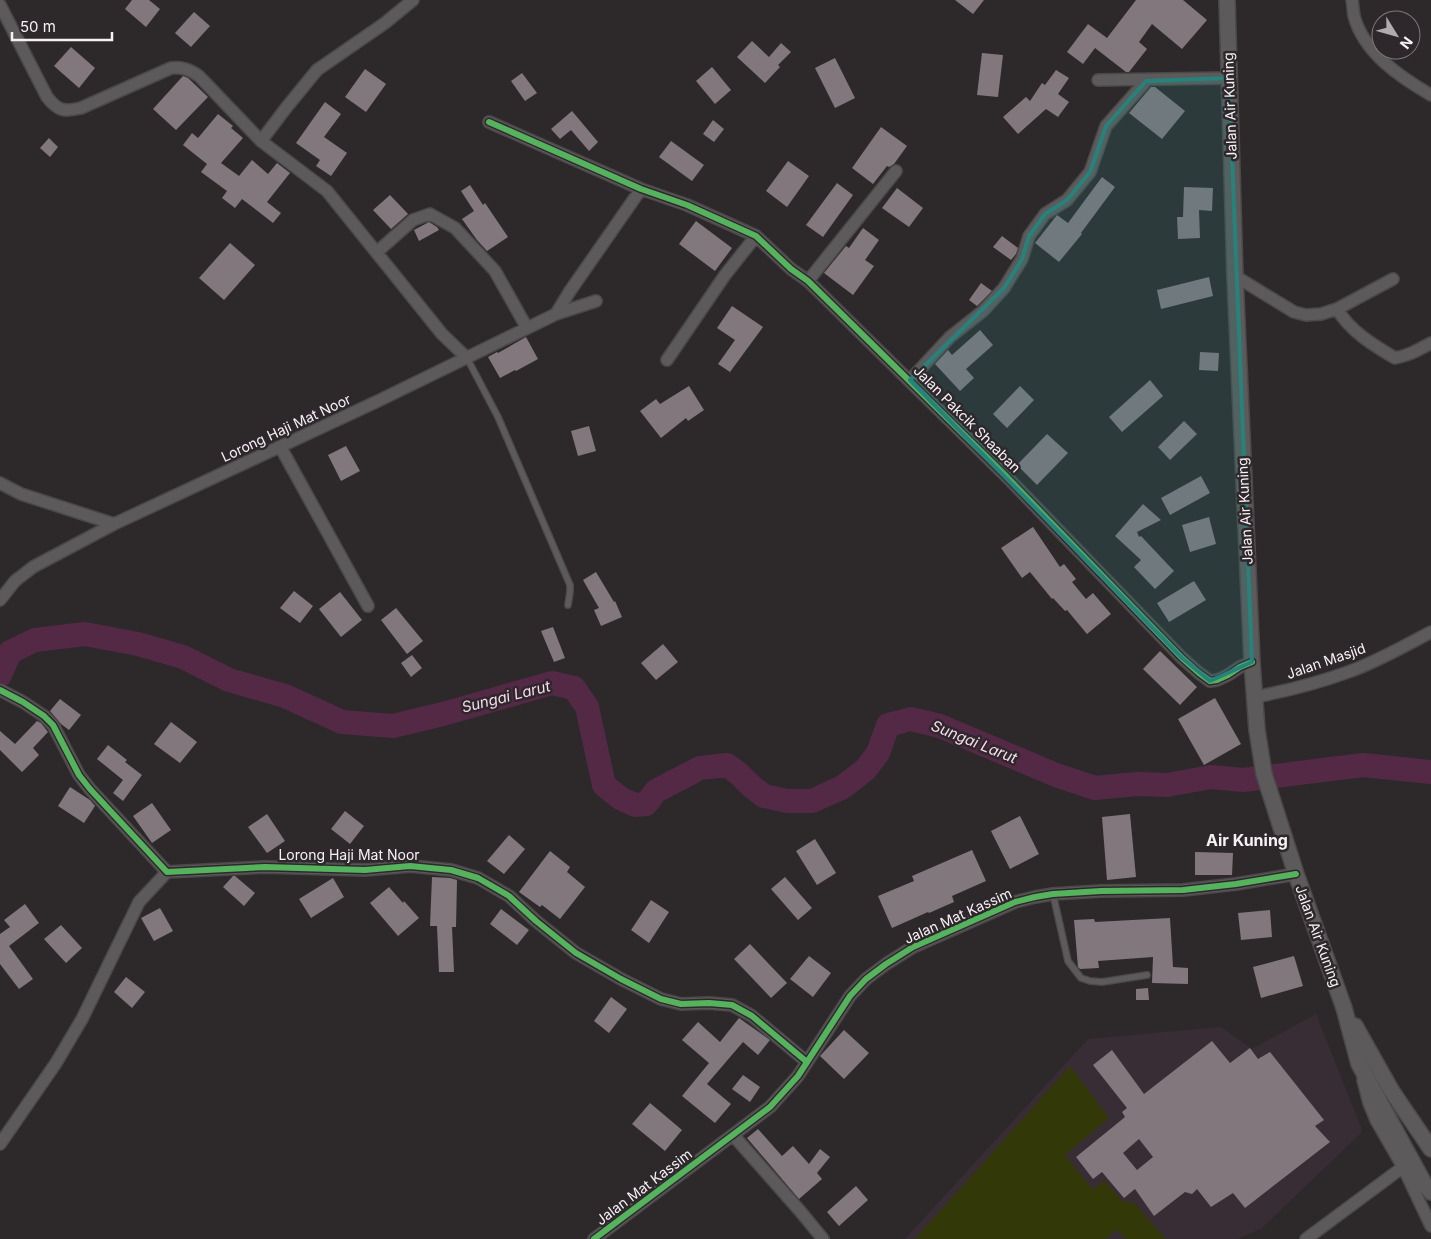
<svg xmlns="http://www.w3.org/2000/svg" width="1431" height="1239" font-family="Inter,sans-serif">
	<rect width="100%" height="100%" fill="#2d292b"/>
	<path fill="#382d35" d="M1316,1014L1361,1127V1133L1262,1228L1238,1239H905L1088,1039L1221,1027L1252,1049Z"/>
	<path fill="#333808" d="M1070,1066L1109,1118L1065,1155L1093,1190L1104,1180L1123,1202H1133L1166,1239H1126L1117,1230L1106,1239H915Z"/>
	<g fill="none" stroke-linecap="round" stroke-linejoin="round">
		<path stroke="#532946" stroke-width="24" d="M0,675L10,652L35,640L85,634L138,644L183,657L229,680L285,696L342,722L393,726L443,714L552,683L574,688L587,707L604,785L620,798L635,805L646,804L656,791L700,768L727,765L738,773L750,785L764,796L787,801H812L843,787L866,769L878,753L888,725L911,719L940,726L1056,775L1095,788L1137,784L1167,785L1211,777L1243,780L1363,765L1431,772"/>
	</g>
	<path fill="#83777e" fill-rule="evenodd" d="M132,0H149L160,9L146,27L125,9Z
		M955,0H984L973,14Z
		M1136,0H1183L1207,20L1182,49L1152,24L1139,42L1147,49L1129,72H1126L1095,48L1083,64L1067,52L1088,24L1107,38Z
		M194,12L210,26L191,47L175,33Z
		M752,41L769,57L781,43L791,52L778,65L780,67L765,83L737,57Z
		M71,47L95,68L79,88L54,66Z
		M982,53L1003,55L998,97L977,95Z
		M835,58L855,98L835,108L815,68Z
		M712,67L731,90L715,104L696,81Z
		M365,69L386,84L366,112L345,97Z
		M1056,70L1069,78L1058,94L1069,102L1058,117L1046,109L1018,134L1003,117L1026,97L1030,101L1042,83L1045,85Z
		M522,73L537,93L525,101L511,81Z
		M183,76L188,78L208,97L176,130L153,109Z
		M1151,87H1155L1185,111L1162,139L1129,113Z
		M325,102L341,114L324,137L347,153L331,176L316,166L320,160L296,143Z
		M572,111L598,142L589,151L571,130L560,139L551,129Z
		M218,114L233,126L231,128L243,138L221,163L239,176L252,160L268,174L277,163L290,173L267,202L281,213L273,223L242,199L235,208L222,198L227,191L201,172L207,164L183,145L192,133L198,138Z
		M713,120L724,129L714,142L703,134Z
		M881,127L907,146L894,164L889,167L887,166L873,184L852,168Z
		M49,138L58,147L50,157L40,148Z
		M671,141L704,165L692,181L659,157Z
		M788,161L809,176L787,207L766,191Z
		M1102,177L1115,187L1081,233L1082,234L1059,262L1035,243L1057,215L1068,223Z
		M837,183L853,195L823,237L806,225Z
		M470,185L483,205L485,203L508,237L487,251L477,240L462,219L474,211L461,191Z
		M1184,187L1213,188L1212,211L1199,210L1200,238L1178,239L1177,217H1183Z
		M897,188L923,208L909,227L882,208Z
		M390,195L408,214L391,229L373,210Z
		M696,221L732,248L715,271L679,244Z
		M429,222L437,227L439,230L419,241L414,230Z
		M863,228L879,240L865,260L874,266L853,295L824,273L846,246L849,248Z
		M1002,236L1018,248L1016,254L1011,260L993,247Z
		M230,243L255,265L224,300L199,278Z
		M1209,277L1213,296L1161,309L1157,290Z
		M981,283L992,291L977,306L969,300Z
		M732,306L763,327L730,372L718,364L735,340L717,328Z
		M980,330L993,345L966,369L974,378L960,391L935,364L948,350L952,355Z
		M526,337L538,359L516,371L515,370L500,378L488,357L497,352L498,353Z
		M1200,352L1219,353L1218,371L1199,370Z
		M1150,380L1163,396L1122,432L1109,417Z
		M689,386L704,410L688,421L686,418L661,438L640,411L656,399L660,404Z
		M1020,386L1034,400L1007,428L993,414Z
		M1184,421L1197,434L1170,460L1158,447Z
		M589,426L596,451L578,456L571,431Z
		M1047,434L1068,453L1037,485L1017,465Z
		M346,446L360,471L341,481L328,455Z
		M1201,476L1210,493L1170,515L1161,498Z
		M1143,504L1161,520L1137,532L1139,537L1141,536L1174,571L1155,589L1134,567L1141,560L1115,536Z
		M1209,517L1216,544L1190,552L1182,525Z
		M1033,527L1060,567L1064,564L1076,579L1072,582L1086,599L1093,593L1111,614L1087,634L1067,610L1065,611L1053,598L1052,599L1030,572L1022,578L1001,548Z
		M596,572L614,602L615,601L622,617L601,626L594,610L599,608L583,580Z
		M1194,581L1206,600L1169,622L1157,603Z
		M294,591L313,606L300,623L280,608Z
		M340,592L362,620L341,637L319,609Z
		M396,608L423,641L407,654L381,620Z
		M553,627L565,658L554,662L541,631Z
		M663,644L678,662L656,680L641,663Z
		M1160,651L1197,687L1180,705L1143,669Z
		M412,655L422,668L411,677L401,663Z
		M1215,698L1241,744L1204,765L1178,719Z
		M60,699L81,715L69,730L61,724L50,711Z
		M37,721L41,723L48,732L33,748L39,755L22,772L0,750V731L15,744Z
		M171,722L197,742L180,763L154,744Z
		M108,745L127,760L125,762L142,775L123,801L113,793L123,780L97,759Z
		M70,787L90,800L95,806L84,823L58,806Z
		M152,803L171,830L152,843L133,816Z
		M345,811L364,826L350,844L331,829Z
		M267,814L285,841L267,853L248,827Z
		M1130,814L1136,877L1107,880L1102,817Z
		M1020,816L1039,854L1010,869L991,831Z
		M509,835L525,849L504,874L487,861Z
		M815,839L836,873L817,885L796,851Z
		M972,850L986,881L952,896L954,902L929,913L928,912L892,928L878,896L914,881L912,876Z
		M550,851L570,867L567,872L585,887L560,919L542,905L540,907L519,892Z
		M1195,852L1233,853L1232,875H1195Z
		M233,876H235L255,893L244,906L223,887Z
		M432,877L450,878L457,880L456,927H452L454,972H439L437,926H430Z
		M785,877L812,908L798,920L771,889Z
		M333,878L344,897L311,918L299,899Z
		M389,887L403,903L404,901L419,918L398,936L370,903Z
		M651,900L669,912L649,943L631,930Z
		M25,904L39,923L9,946L33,979L19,989L0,964V934L10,927L4,920Z
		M160,908L173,931L154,941L141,918Z
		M501,909L529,930L517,945L490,924Z
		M1270,910L1272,937L1241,940L1238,913Z
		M1170,918L1173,967L1188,968V984L1152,983L1153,957L1098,961L1099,968L1080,969L1078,967L1074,920L1094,919L1095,922Z
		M61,925L82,948L66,963L44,939Z
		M750,944L787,983L771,998L734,959Z
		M809,956L831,973L813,997L790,979Z
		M1294,956L1303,986L1261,998L1253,967Z
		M126,977L145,992L132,1008L114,992Z
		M1148,988L1149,1000H1136V989Z
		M611,997L627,1009L609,1033L594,1021Z
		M739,1018L770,1040L758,1055L743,1042L707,1084L731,1104L715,1123L682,1096L709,1063L682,1040L698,1022L720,1042Z
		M844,1030L869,1053L844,1079L820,1056Z
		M1212,1041L1230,1063L1250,1048L1258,1059L1270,1052L1324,1120L1315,1126L1330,1142L1245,1208L1233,1193L1211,1207L1197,1189L1192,1194L1185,1192L1154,1216L1135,1189L1124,1198L1102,1172L1093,1179L1076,1157L1125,1117L1122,1112L1127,1108L1093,1065L1112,1050L1144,1094ZM1139,1139L1153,1157L1137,1170L1123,1153Z
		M743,1075L760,1087L750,1102L732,1089Z
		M650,1103L682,1130L665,1151L632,1124Z
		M758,1129L782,1156L793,1146L809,1164L820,1149L830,1157L817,1173L822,1179L799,1199L747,1138Z
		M856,1186L868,1200L839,1226L827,1212Z"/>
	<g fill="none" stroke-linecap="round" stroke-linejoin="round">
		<defs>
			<path id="service" d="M467,358L498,417L570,585V592L568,605
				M1053,894L1068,961L1081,978L1090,981L1102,982L1147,975"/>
			<path id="minor" d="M1352,0C1353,5 1353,11 1354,16C1364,53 1400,77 1431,95
				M0,5L47,97C58,111 64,112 81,108L171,68C182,67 189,69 199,76L261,141L327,191L442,334L467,358
				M1098,80L1229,78
				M489,122L641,189L687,205L756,236L791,269L808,281L1007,477L1182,658L1199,673L1210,681L1217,680L1228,675L1240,667L1252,662
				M261,141L286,108L317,70L385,23L413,0
				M377,252L413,220L430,214L455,228L495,271L527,328
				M1235,276L1294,312L1306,315L1321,314L1337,309L1393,279
				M808,281L896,171
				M1337,309C1350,331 1373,345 1395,358C1410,355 1418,350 1431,343
				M556,314L570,291L641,189
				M667,360L725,275L756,236
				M910,380L950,337L983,311L1004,288L1022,259L1029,236L1045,214L1067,200L1090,172L1106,126L1146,81
				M281,448L368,606
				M0,483L21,494L114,524
				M0,600L15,581L33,567L114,524L380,400L556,314L596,301
				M0,690L23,702L44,716L53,725L79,775L90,789L167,872L265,867L365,870L410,866L451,870L478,878L509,896L536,921L576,953L621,979L661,999L681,1004L709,1003L732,1005L752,1016L807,1062
				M1255,697C1286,691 1318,683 1348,672C1377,662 1404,646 1431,632
				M1363,1080L1369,1103L1376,1120L1403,1167L1431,1226
				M733,1135L800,1211L823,1239
				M0,1144L56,1063L82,1019L139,902L167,872
				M594,1239L770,1107L798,1076L850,996L866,979L886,964L913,947L1015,902L1035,897L1053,894L1101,891L1183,890L1236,884L1296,874
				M1306,1239L1403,1167"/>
			<path id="secondary" d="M1227,0L1235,276L1252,662L1257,730L1264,774L1296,874L1344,1008L1359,1064L1425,1185L1431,1192
				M1355,1026L1391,1090L1431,1149"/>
		</defs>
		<use href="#service" stroke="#4a4849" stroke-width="8"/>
		<use href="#minor" stroke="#4a4849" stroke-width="14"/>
		<use href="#secondary" stroke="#4a4849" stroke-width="18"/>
		<use href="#service" stroke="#5d5a5b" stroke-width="5.5"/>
		<use href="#minor" stroke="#5d5a5b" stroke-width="11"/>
		<use href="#secondary" stroke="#5d5a5b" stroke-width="15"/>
		<defs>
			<path id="cycleway" d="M489,122L641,189L687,205L756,236L791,269L808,281L1007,477L1182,658L1199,673L1210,681L1217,680L1228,675L1240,667L1252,662
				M0,690L23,702L44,716L53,725L79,775L90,789L167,872L265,867L365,870L410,866L451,870L478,878L509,896L536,921L576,953L621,979L661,999L681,1004L709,1003L732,1005L752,1016L807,1062
				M594,1239L770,1107L798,1076L850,996L866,979L886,964L913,947L1015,902L1035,897L1053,894L1101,891L1183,890L1236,884L1296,874"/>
		</defs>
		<use href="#cycleway" stroke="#2e282c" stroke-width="9"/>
		<use href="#cycleway" stroke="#56b35d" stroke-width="6"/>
	</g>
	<path fill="#26827b" fill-opacity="0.2" stroke="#26827b" stroke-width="4" stroke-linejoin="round" d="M1229,78L1252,662L1210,681L1182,658L910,380L1004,288L1022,259L1029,236L1045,214L1067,200L1090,172L1106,126L1146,81Z"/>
	<g text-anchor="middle" stroke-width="5" stroke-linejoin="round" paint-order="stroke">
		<g font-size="14" fill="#f6f2f4" stroke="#2e282c">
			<text transform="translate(1230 106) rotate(-92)" y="5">Jalan Air Kuning</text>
			<text transform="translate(967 419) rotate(45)" y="5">Jalan Pakcik Shaaban</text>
			<text transform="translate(286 428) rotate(-25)" y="5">Lorong Haji Mat Noor</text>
			<text transform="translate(1245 511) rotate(-93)" y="5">Jalan Air Kuning</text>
			<text transform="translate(1326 661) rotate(-19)" y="5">Jalan Masjid</text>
			<text x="349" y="860">Lorong Haji Mat Noor</text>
			<text transform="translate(958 916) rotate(-24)" y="5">Jalan Mat Kassim</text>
			<text transform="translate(1318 936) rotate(70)" y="5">Jalan Air Kuning</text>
			<text transform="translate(644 1187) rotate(-37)" y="5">Jalan Mat Kassim</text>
		</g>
		<g font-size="15" font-style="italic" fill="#f9d9ed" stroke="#2e282c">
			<text transform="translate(506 697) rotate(-14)" y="5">Sungai Larut</text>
			<text transform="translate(974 742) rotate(22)" y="5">Sungai Larut</text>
		</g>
		<g font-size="16" font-weight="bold" fill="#f6f2f4" stroke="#2e282c">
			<text x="1247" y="846">Air Kuning</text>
		</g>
	</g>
	<g transform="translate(1396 35) rotate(127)"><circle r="24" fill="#2e282c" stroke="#7e797c"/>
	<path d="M0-4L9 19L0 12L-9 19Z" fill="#b0acae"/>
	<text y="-8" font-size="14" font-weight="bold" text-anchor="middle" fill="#f6f2f4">N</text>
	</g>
	<path d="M12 32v8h100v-8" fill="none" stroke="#f6f2f4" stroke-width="2.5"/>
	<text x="20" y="32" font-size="15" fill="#f6f2f4" stroke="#2e282c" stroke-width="4" paint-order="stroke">50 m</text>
</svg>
